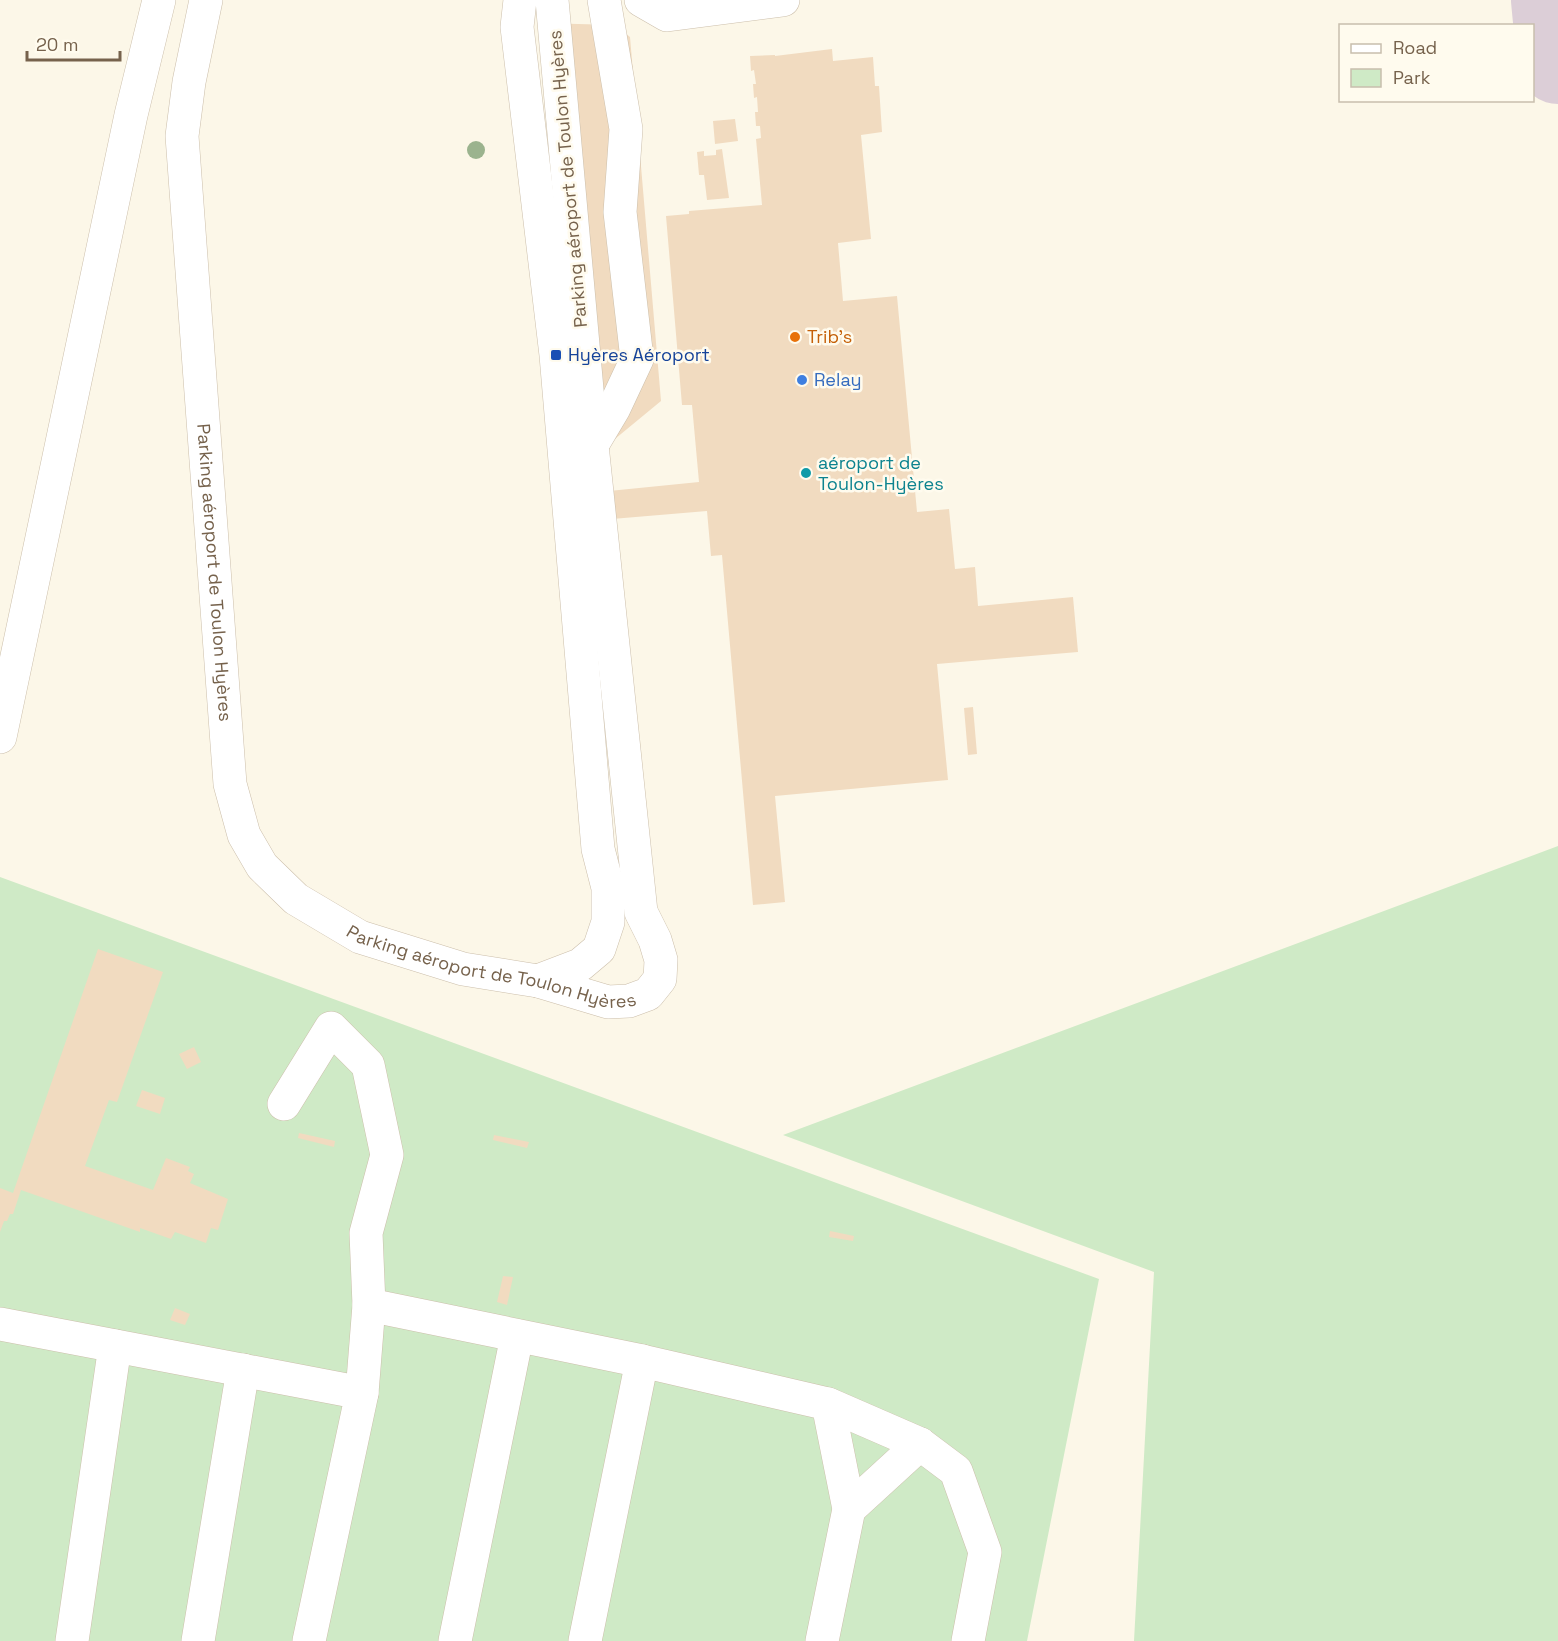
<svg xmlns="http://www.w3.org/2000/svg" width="1558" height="1641" font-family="'Space Grotesk',sans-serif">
	<rect width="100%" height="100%" fill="#fcf7e8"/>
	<path fill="#cfeac6" d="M1558,846V1641H1134L1154,1272L783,1135Z
		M0,877L1099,1279L1027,1641H0Z"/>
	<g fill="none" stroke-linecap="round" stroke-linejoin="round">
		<path stroke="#dcced7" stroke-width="82" d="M1552,0L1558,63"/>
	</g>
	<path fill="#f1dbc0" d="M541,23L615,25L630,37L661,401L604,448L609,491L699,482L692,405H682L666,216L689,214V211L762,205L756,139L761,138L760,126H756L755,112H758L757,97L754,98L753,84H756L754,70L751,71L750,56L775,55V56L832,49L833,61L873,57L875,86H879L882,132L861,135L871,239L838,243L843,301L897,296L917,512L949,509L955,569L975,567L978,606L1073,597L1078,652L937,664L948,780L775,796L785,902L753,905L722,555L711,556L707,511L612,519L569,265Z
		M735,119L738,141L715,144L713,121Z
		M722,149L729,198L707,200L704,175H699L697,152L704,151V156L716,155V150Z
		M973,707L977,754L968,755L964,708Z
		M98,949L163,972L117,1102L109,1100L85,1166L153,1190L166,1158L190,1167L188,1171L194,1174L190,1183L228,1199L218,1230L211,1228L206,1243L175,1232L171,1239L140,1228V1232L21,1190L13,1214H10L7,1221H4L0,1232V1188L13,1193Z
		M194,1047L201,1062L187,1069L179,1054Z
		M142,1090L165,1098L160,1114L136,1106Z
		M299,1133L335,1141L334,1147L298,1138Z
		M494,1135L529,1142L527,1148L493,1140Z
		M830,1231L854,1236L853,1241L829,1237Z
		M503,1276L513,1277L507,1305L497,1302Z
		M175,1308L190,1314L185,1325L170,1320Z"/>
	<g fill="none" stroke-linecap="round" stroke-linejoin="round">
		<defs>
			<g id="minor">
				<path id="s1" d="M206,0L189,82L182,136L230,784L244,835L262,866L296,899L360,937L463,969L538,981L608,1002L629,1001L648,994L660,979L661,960L655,940L641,912L592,445L552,0"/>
				<path d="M520,0L517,27L556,355L598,849L608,888V922L599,949L580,965L538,981"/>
				<path d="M641,0L667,15L783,0"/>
				<path d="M592,445L614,408L637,359L620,212L626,129L604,0"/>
				<path d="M0,737L131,115L159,0"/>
				<path d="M284,1104L331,1028L368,1065L387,1155L366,1233L369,1305"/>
				<path d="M0,1324L362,1393L309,1641"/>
				<path d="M362,1393L369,1305L642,1361L828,1404L849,1509L822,1641"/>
				<path d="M828,1404L920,1444"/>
				<path d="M849,1509L920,1444L956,1471L985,1552L968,1641"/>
				<path d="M72,1641L115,1346"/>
				<path d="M198,1641L243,1370"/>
				<path d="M455,1641L517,1336"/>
				<path d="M585,1641L642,1361"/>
			</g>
		</defs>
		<use href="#minor" stroke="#ccbfab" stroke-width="34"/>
		<use href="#minor" stroke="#fff" stroke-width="33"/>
	</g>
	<circle fill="#9bb38e" cx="476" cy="150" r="9"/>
	<circle fill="#e8710a" stroke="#fffbee" stroke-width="2" cx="795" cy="337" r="6"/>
	<rect fill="#1a4fb4" stroke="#fffbee" stroke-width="2" x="550" y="349" width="12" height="12" rx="3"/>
	<circle fill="#3f7fe0" stroke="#fffbee" stroke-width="2" cx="802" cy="380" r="6"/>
	<circle fill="#0f9aa8" stroke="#fffbee" stroke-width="2" cx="806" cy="473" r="6"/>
	<g text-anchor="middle" stroke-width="5" stroke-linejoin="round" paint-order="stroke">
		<g font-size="18" fill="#76624c" stroke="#fffbee">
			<text transform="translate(568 179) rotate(-95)" y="6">Parking aéroport de Toulon Hyères</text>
			<text dy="6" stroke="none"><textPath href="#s1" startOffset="576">Parking aéroport de Toulon Hyères</textPath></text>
			<text dy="6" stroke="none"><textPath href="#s1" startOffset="1134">Parking aéroport de Toulon Hyères</textPath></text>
		</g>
		<g font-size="18" fill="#c56008" stroke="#fffbee" text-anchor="start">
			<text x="807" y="343">Trib's</text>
		</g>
		<g font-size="18" fill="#164399" stroke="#fffbee" text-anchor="start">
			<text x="568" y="361">Hyères Aéroport</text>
		</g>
		<g font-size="18" fill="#366cbe" stroke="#fffbee" text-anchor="start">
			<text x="814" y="386">Relay</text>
		</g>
		<g font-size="18" fill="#0d838f" stroke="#fffbee" text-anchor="start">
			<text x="818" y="469">aéroport de<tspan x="818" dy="21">Toulon-Hyères</tspan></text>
		</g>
	</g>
	<rect x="1339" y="24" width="195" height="78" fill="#fffbee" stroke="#c8bead" stroke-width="1.5"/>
	<rect x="1351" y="44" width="30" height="9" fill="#ffffff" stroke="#c8bead" stroke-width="1.5"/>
	<text x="1393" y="54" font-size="18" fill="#76624c">Road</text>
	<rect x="1351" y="69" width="30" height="18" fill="#cfeac6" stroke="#c8bead" stroke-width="1.5"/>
	<text x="1393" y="84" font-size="18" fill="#76624c">Park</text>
	<path d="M27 51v9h93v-9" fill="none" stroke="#76624c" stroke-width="3"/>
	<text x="36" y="51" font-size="18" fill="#76624c" stroke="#fffbee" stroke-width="4.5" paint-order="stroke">20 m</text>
</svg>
